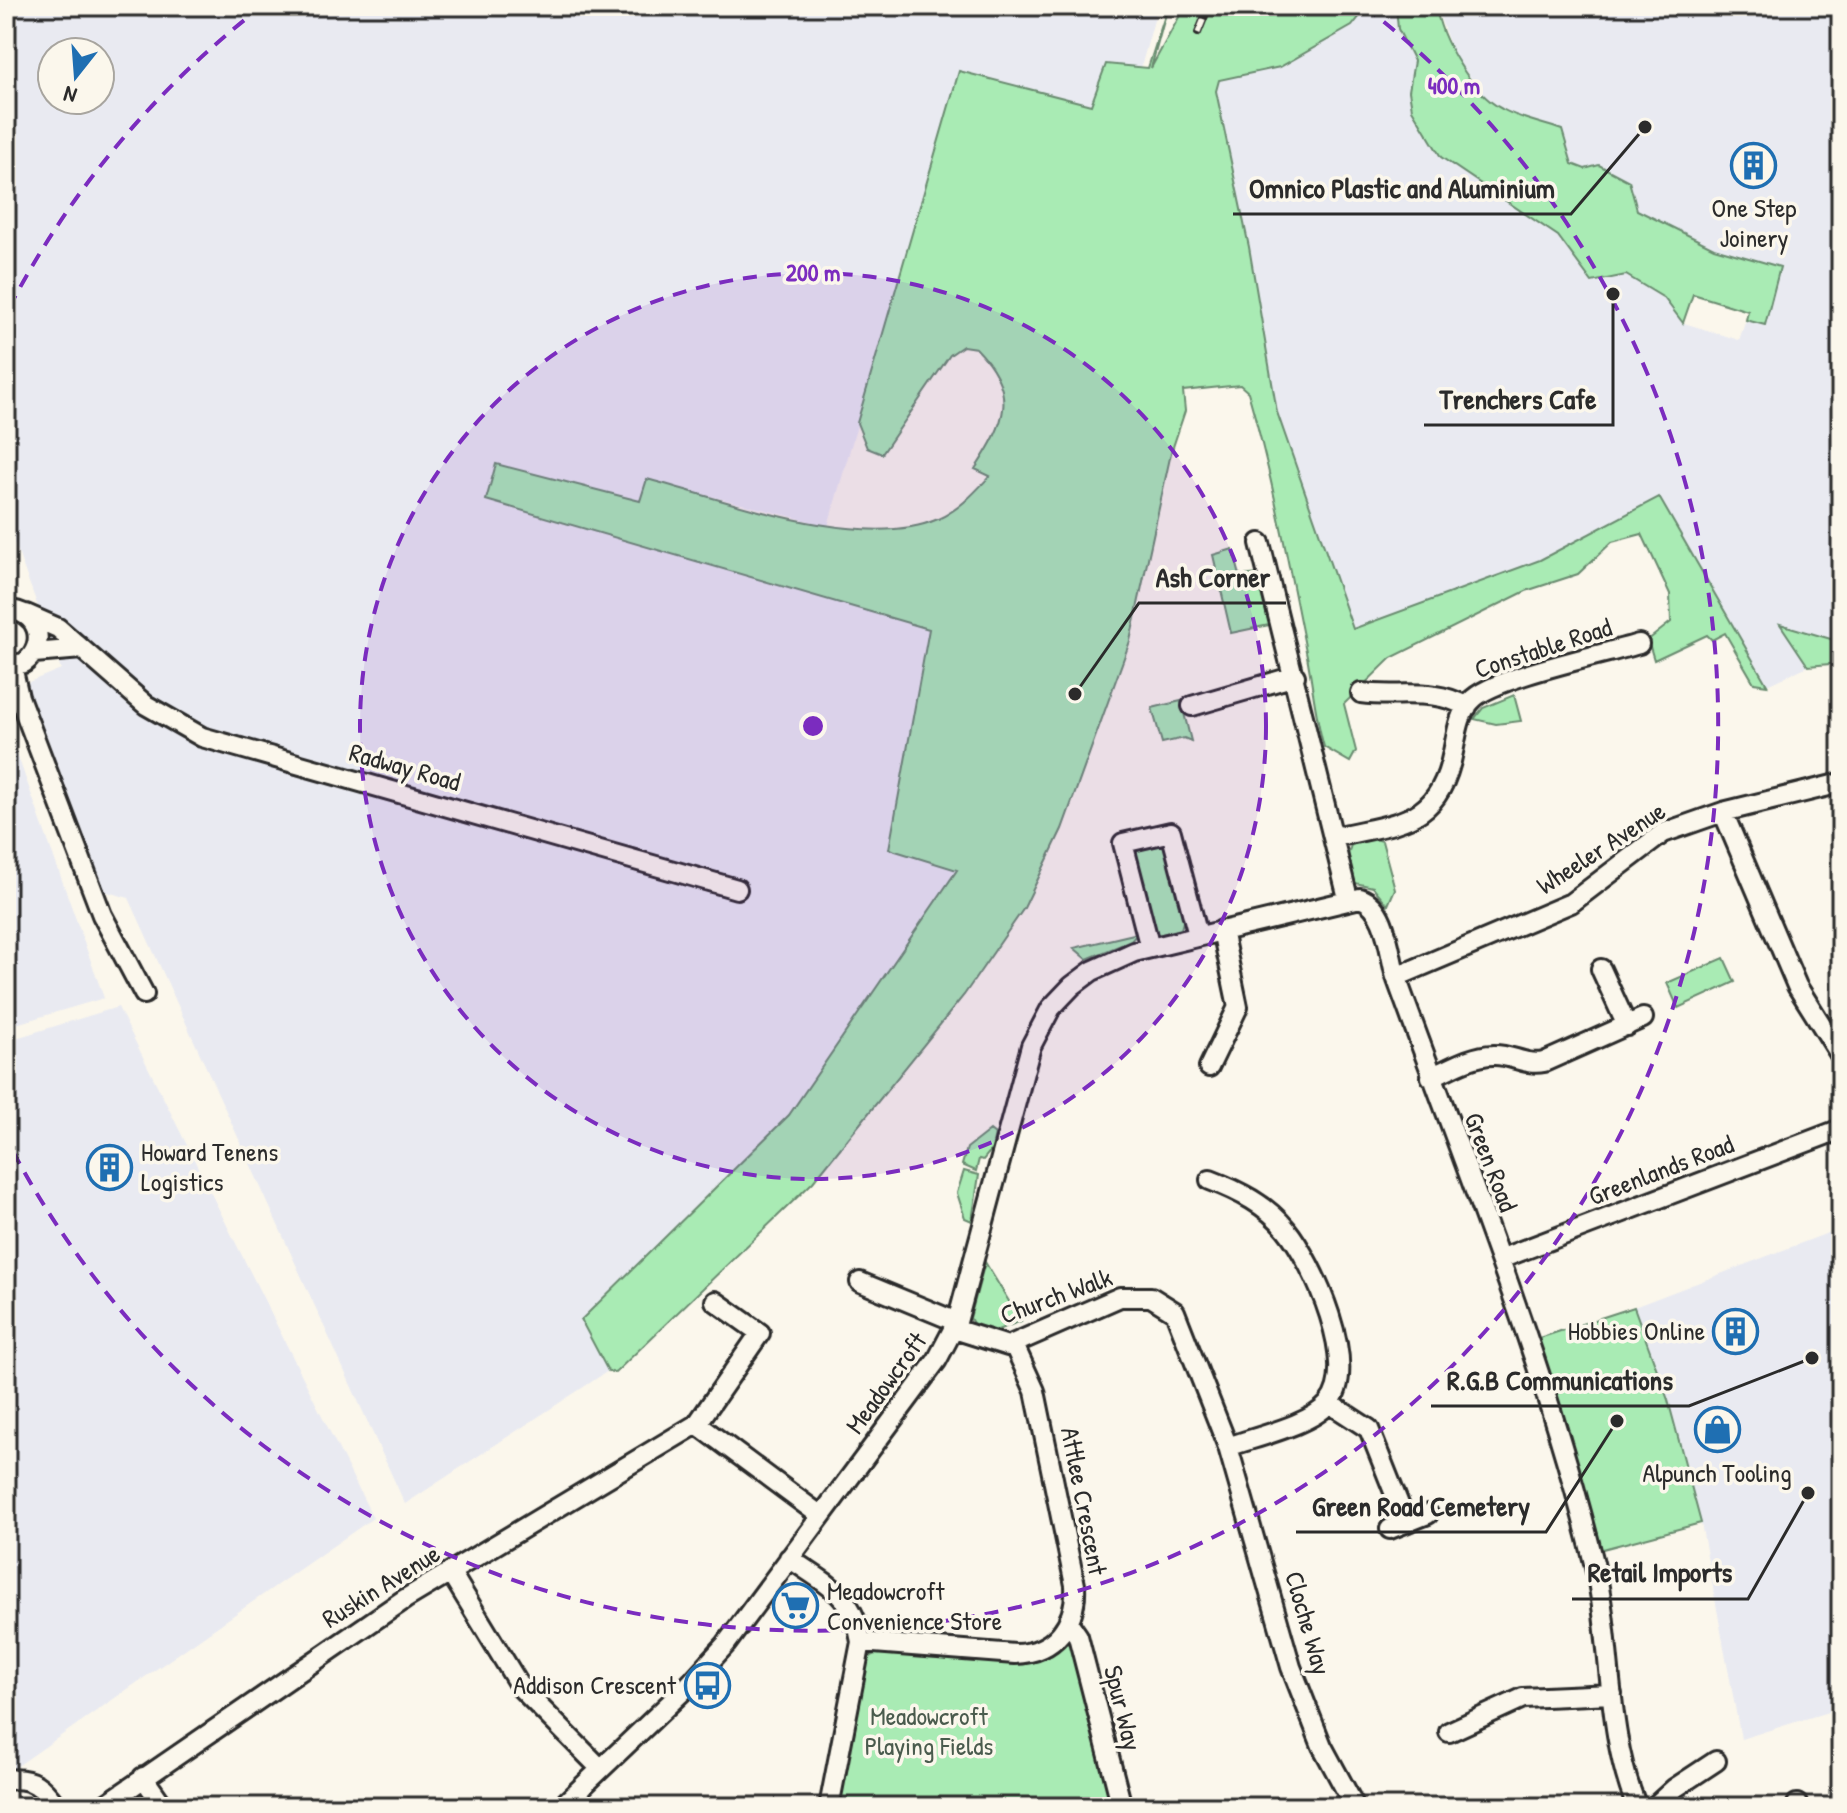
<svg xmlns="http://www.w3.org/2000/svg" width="1847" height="1813" font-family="'Patrick Hand',sans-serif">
	<rect width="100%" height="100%" fill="#fbf7ec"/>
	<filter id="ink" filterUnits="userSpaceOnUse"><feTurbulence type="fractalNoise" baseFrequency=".0125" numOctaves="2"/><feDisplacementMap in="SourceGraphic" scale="16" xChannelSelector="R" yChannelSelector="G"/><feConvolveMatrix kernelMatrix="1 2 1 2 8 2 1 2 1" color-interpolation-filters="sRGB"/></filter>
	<g filter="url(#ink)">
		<path fill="#e9eaf1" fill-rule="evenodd" d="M6,6H1158L1141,67L1106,64L1092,105L959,72L828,526L647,480L641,502L496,465L487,501L929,628L889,849L957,869L789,1115L581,1320L608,1371L405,1504L129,898L100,890L24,684L61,669L6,520ZM52,52H100V100H52Z
			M1368,6H1396L1398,29L1414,61L1409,91L1441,157L1558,236L1592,281L1626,275L1664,299L1684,323L1739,340L1746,320L1765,324L1780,267L1714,248L1637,210L1634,196L1572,164L1562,130L1505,111L1490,102L1454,57L1436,6H1841V663L1808,666L1767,685L1659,497L1540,560L1353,629L1277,412L1249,247L1216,91L1218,80L1280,67L1352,26Z
			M6,723L104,998L6,1027Z
			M118,1007L373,1518L6,1774V1041Z
			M1841,1228V1708L1741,1739L1701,1523L1668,1400L1634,1307Z"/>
		<path fill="#a9ebb4" stroke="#6a8b70" stroke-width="2" d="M1168,6L1151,68L1185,6H1368L1352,26L1280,67L1219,80L1216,91L1249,247L1277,412L1353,629L1540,560L1659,497L1767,685L1754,683L1725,633L1712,640L1707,635L1654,660L1648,640L1671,622L1670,594L1642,534L1612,542L1578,574L1526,591L1391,658L1344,704L1356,751L1350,762L1324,747C1315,716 1313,687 1307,656C1289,568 1273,478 1248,392L1240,385L1183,391L1185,411L1171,453L1130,641L1062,829L1024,908L964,995L813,1182L615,1373L608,1371L581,1320L789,1115L957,870L889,849L929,629L486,500L496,464L640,501L647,479C726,500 863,552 938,519C960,509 974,493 990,476L975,469C1006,422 1019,392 976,348L963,346L950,355L882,454L867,448L857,423L959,71L1091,105L1106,64L1148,68Z
			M1396,6H1436C1440,39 1473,94 1502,109C1520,119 1543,123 1562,130L1572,164L1585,169L1599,165L1629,181L1637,210L1714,248L1780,267L1765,325L1746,320L1748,311L1693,294L1683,323L1664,298L1626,275L1592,282L1558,236L1441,157L1412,109L1409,91L1414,61L1398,29Z
			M1233,549L1240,576L1259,574L1274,624L1231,633L1213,555Z
			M1780,624L1841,642V663L1808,666Z
			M1514,695L1521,721L1496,724L1474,719L1483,708Z
			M1181,701L1191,741L1184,738L1162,743L1152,708Z
			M1372,838L1382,841L1395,889L1388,905L1373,887L1355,883L1348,854L1351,845Z
			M1163,840L1175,865L1172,872L1181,906L1187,908L1181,929L1158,935L1147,926L1130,849Z
			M1138,933L1131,941L1087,959L1074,948Z
			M1724,958L1735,982L1678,1008L1667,983Z
			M990,1130L995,1134L992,1149L983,1160L979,1159L976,1171L962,1165L967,1148Z
			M964,1171L979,1175L972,1221L965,1218L957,1193Z
			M985,1262L1021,1321L995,1331L975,1327L970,1318Z
			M1634,1307L1668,1400L1701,1523L1599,1550L1536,1339Z
			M1066,1643L1073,1646L1117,1807H834L867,1658L880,1651Z"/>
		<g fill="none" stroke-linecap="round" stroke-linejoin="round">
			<defs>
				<path id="minor" d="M1260,543L1348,898
					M6,610C38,609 49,644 24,663L6,666
					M26,614L58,628L146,705L202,737L737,889
					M34,653L82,649
					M12,666L19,697L102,915L144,994
					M1361,693C1398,698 1434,687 1467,707
					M1192,706L1295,676
					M1723,812L1797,986L1841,1056
					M1335,837C1397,822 1439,826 1453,752C1457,734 1458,715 1471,701C1490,678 1605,654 1639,644
					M1150,948L1123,843L1171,832L1198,935
					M1601,969L1627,1026
					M1396,977L1571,903L1663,833L1723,812L1841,783
					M1209,1067L1238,1007L1222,930
					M1431,1077C1449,1069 1472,1055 1493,1055C1511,1054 1525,1066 1544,1062L1643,1018
					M1210,1180C1239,1191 1267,1205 1286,1229C1313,1262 1361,1367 1328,1404C1310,1425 1255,1437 1228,1447
					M1500,1259L1841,1129
					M860,1282L957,1322
					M954,1329L1008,1346L1120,1297H1151L1175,1312L1228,1447L1291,1667L1322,1746L1355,1807
					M1329,1403L1369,1429L1406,1522
					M697,1424L760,1333L715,1301
					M1390,1529L1428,1514
					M789,1558C826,1584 854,1594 861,1642L1015,1654C1055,1653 1077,1623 1075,1585L1035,1391L1014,1345
					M451,1573L521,1688L601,1769
					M1069,1623L1078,1636L1122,1807
					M1449,1732L1523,1698L1612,1694
					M143,1777L164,1807
					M6,1780C32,1776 43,1787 57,1807
					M1797,1804L1798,1807
					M102,1807L405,1599L697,1424L821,1516
					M561,1807L685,1689L726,1644L937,1360L957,1322L1031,1046L1051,1008L1072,986L1092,971L1134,952L1360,898C1387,907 1389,953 1396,977C1466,1170 1545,1363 1594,1563C1613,1642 1605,1731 1637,1807
					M829,1807L861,1642
					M1654,1807L1675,1788L1716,1761"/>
			</defs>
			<use href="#minor" stroke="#2b2b2b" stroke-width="24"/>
			<use href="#minor" stroke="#fbf7ec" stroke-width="18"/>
			<defs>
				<path id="rail" d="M1198,33L1209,6"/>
			</defs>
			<use href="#rail" stroke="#2b2b2b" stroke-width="8"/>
			<use href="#rail" stroke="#fbf7ec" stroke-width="5" stroke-dasharray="15" stroke-linecap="butt"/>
		</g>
	</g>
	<circle cx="813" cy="726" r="453" fill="#7b2cbf" fill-opacity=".12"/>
	<g fill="none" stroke="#7b2cbf" stroke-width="4" stroke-dasharray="14 10">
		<circle cx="813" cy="726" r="453"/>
		<path d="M9 308A906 906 0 0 1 261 7M1365 7A906 906 0 1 1 9 1144"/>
	</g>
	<defs>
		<symbol id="building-ring" viewBox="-11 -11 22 22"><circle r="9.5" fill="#fbf7ec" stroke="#1f6fb2" stroke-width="1.5"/><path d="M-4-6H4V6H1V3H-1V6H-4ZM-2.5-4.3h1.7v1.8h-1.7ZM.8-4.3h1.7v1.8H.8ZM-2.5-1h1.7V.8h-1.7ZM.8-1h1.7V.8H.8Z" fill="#1f6fb2"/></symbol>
		<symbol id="shop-ring" viewBox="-11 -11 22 22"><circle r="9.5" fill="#fbf7ec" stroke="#1f6fb2" stroke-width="1.5"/><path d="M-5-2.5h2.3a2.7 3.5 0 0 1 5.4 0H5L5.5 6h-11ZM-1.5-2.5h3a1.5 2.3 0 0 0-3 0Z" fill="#1f6fb2"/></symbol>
		<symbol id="supermarket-ring" viewBox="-11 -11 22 22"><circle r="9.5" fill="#fbf7ec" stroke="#1f6fb2" stroke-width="1.5"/><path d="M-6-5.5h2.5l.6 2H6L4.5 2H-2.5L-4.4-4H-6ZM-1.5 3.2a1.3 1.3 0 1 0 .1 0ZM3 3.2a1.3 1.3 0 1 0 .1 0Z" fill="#1f6fb2"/></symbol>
		<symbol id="bus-ring" viewBox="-11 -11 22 22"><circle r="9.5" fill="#fbf7ec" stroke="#1f6fb2" stroke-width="1.5"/><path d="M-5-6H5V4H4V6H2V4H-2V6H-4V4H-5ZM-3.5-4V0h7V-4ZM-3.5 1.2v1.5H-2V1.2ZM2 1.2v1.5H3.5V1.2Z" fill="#1f6fb2"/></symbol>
	</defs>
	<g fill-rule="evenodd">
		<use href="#building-ring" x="1728" y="140" width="51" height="51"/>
		<use href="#building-ring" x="84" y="1142" width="51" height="51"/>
		<use href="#building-ring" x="1710" y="1306" width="51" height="51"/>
		<use href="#shop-ring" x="1692" y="1404" width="51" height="51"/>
		<use href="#supermarket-ring" x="770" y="1580" width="51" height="51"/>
		<use href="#bus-ring" x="682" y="1660" width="51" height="51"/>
	</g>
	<g text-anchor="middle" stroke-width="7" stroke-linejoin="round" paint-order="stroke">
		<g font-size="26" fill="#2b2b2b" stroke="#fbf7ec">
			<text x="1754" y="217">One Step<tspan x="1754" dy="30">Joinery</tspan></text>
			<text x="141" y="1161" text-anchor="start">Howard Tenens<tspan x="141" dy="30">Logistics</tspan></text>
			<text x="1705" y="1340" text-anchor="end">Hobbies Online</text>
			<text x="1717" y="1482">Alpunch Tooling</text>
			<text x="827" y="1600" text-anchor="start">Meadowcroft<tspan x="827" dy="30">Convenience Store</tspan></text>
			<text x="676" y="1694" text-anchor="end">Addison Crescent</text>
		</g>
		<g font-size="26" fill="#2b2b2b" stroke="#fbf7ec">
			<text transform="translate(1543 648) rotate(-18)" y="9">Constable Road</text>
			<text transform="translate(405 767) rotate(16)" y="9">Radway Road</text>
			<text transform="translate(1601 848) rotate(-33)" y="9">Wheeler Avenue</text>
			<text transform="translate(1491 1162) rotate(69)" y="9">Green Road</text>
			<text transform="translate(1661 1170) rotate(-21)" y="9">Greenlands Road</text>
			<text transform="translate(1056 1296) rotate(-20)" y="9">Church Walk</text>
			<text transform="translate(886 1383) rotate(-54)" y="9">Meadowcroft</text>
			<text transform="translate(1084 1501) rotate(79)" y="9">Attlee Crescent</text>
			<text transform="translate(381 1586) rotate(-32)" y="9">Ruskin Avenue</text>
			<text transform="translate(1308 1623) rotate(74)" y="9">Cloche Way</text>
			<text transform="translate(1123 1708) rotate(76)" y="9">Spur Way</text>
		</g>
		<g font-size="26" fill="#4a5b4d" stroke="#fbf7ec">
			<text x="929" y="1725">Meadowcroft<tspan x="929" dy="30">Playing Fields</tspan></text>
		</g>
	</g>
	<circle cx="813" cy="726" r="12" fill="#7b2cbf" stroke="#fbf7ec" stroke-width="4"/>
	<g font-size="24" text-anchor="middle" font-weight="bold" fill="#7b2cbf" stroke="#fbf7ec" stroke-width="7" stroke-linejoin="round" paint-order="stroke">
		<text x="1454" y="94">400 m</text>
		<text x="813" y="281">200 m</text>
	</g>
	<path fill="none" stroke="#2b2b2b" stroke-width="3" d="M1645 127L1571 214H1233M1613 294L1613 425H1424M1075 694L1139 603H1286M1812 1358L1689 1406H1431M1617 1421L1546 1532H1296M1808 1493L1748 1599H1572"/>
	<g fill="#2b2b2b" stroke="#fbf7ec" stroke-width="3">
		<circle cx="1645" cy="127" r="8"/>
		<circle cx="1613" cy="294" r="8"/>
		<circle cx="1075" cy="694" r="8"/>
		<circle cx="1812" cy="1358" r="8"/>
		<circle cx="1617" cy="1421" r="8"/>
		<circle cx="1808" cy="1493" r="8"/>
	</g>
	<g font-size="28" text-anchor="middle" font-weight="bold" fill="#2b2b2b" stroke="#fbf7ec" stroke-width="7" stroke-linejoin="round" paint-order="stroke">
		<text x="1402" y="198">Omnico Plastic and Aluminium</text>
		<text x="1518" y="409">Trenchers Cafe</text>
		<text x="1213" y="587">Ash Corner</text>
		<text x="1560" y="1390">R.G.B Communications</text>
		<text x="1421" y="1516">Green Road Cemetery</text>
		<text x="1660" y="1582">Retail Imports</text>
	</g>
	<rect width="1847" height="1813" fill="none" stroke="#fbf7ec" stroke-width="32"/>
	<rect x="16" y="16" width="1815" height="1781" fill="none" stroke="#2b2b2b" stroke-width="3" filter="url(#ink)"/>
	<g transform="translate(76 76) rotate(197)"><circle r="38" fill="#fbf7ec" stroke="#a8a59f" stroke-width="2"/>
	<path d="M0-6L14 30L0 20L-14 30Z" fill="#1f6fb2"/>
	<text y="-12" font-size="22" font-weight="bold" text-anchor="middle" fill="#2b2b2b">N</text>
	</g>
</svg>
